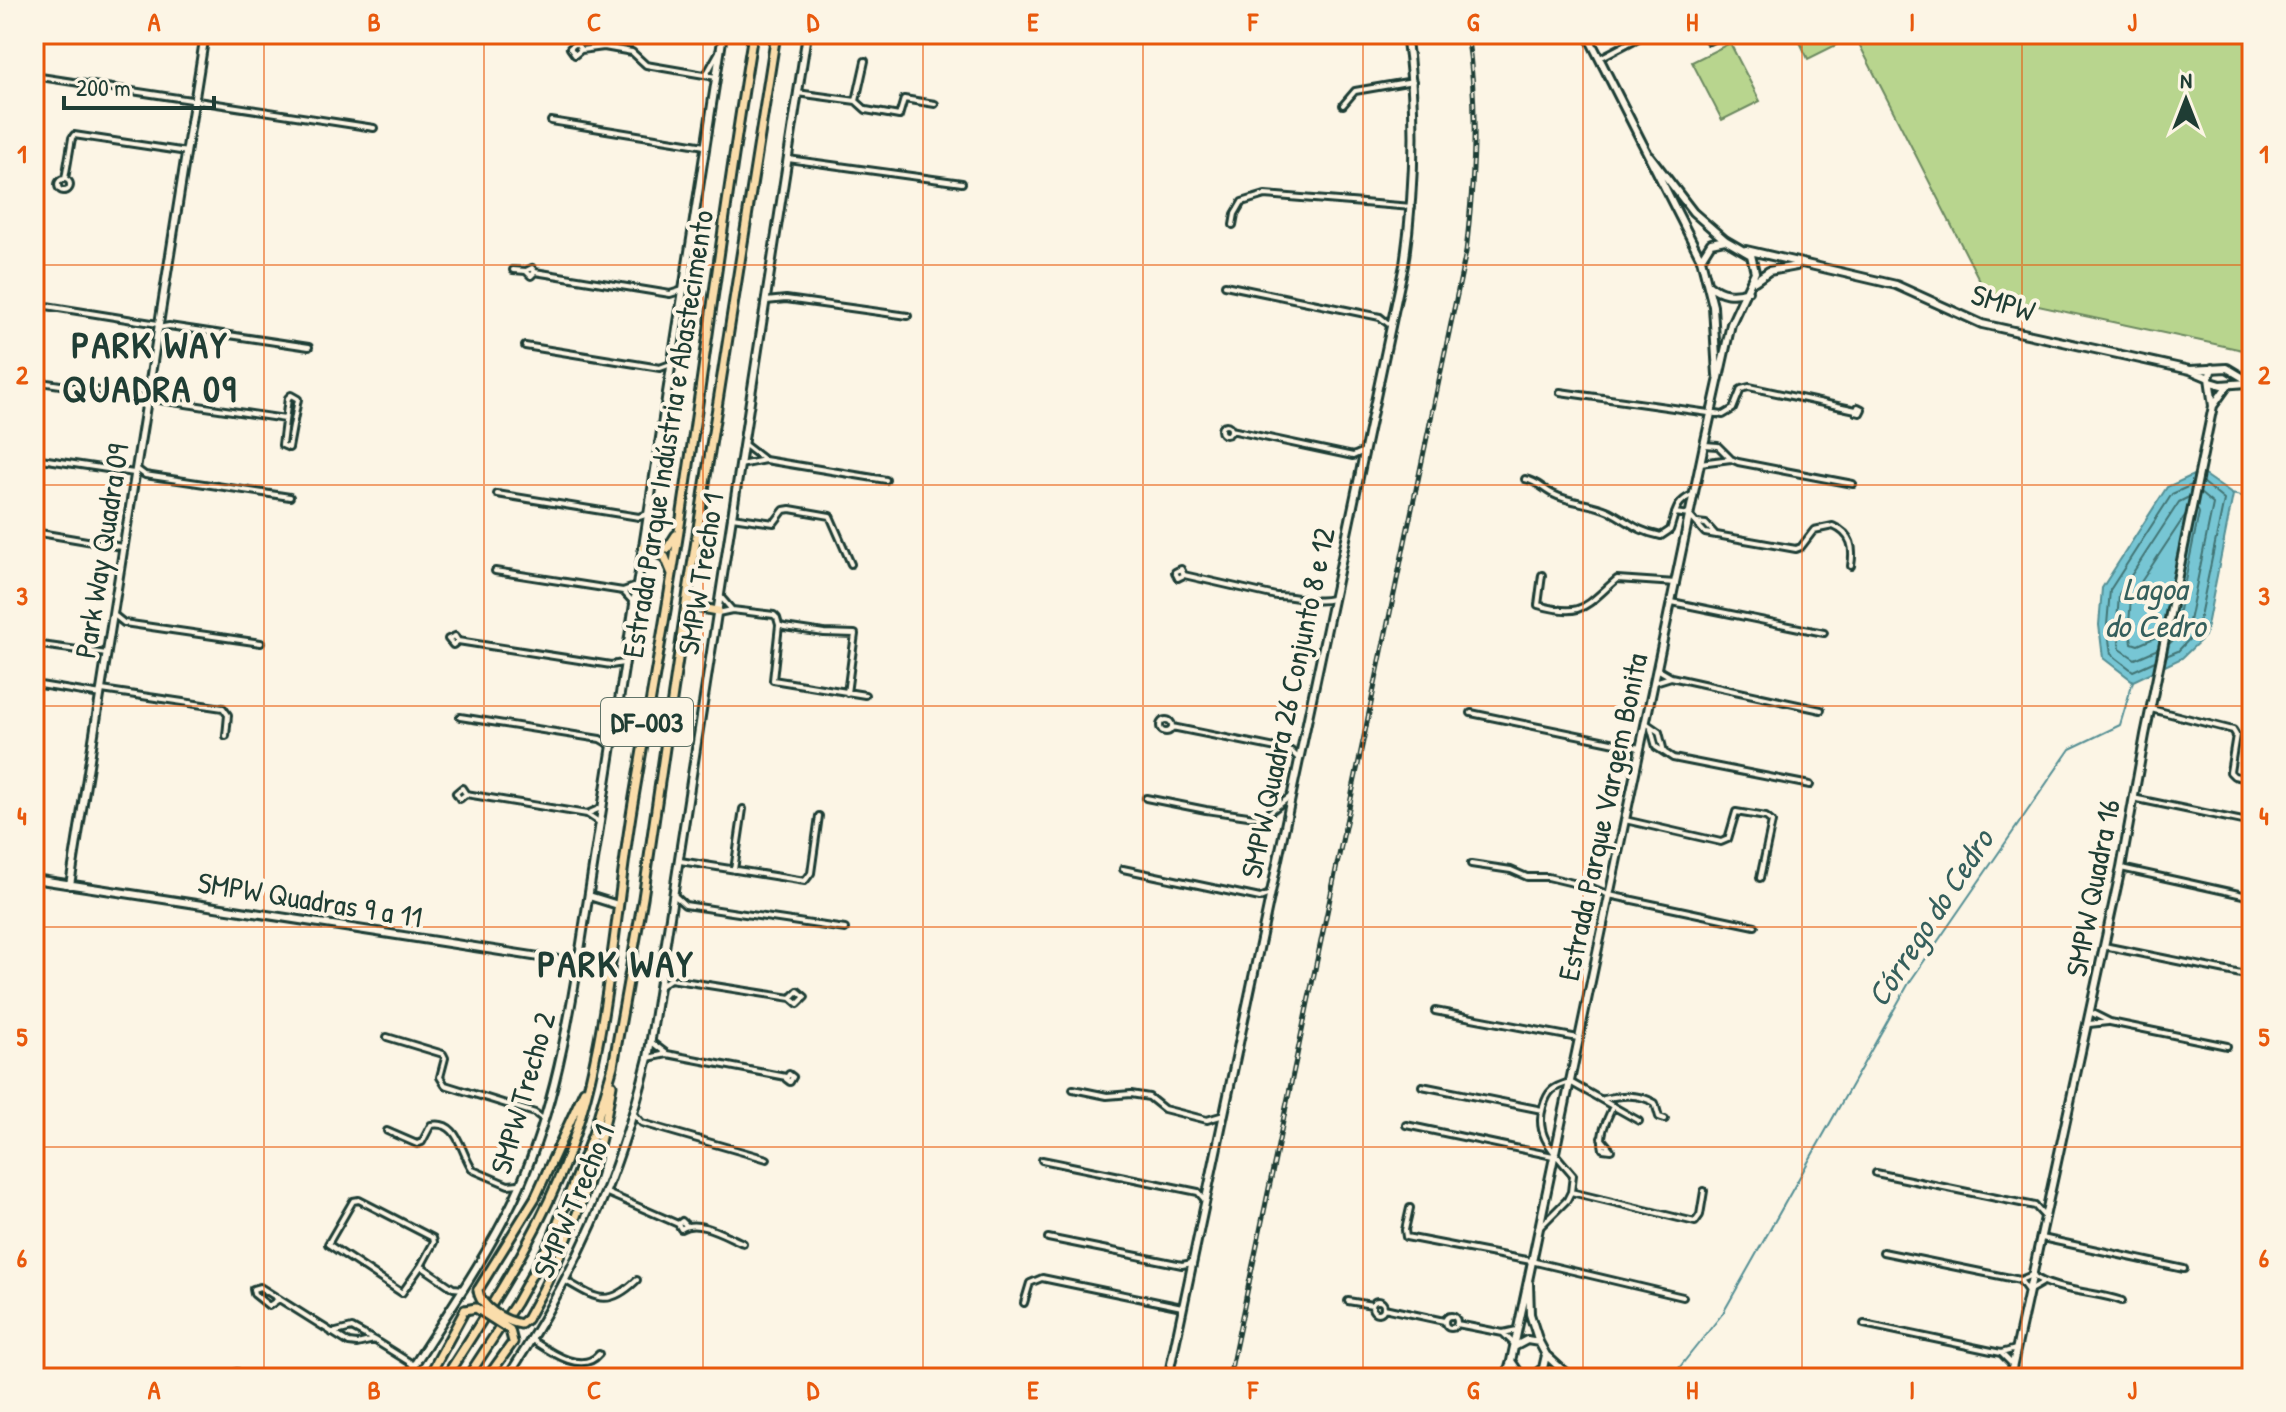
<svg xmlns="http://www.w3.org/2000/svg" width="2286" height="1412" font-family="'Patrick Hand',sans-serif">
	<rect width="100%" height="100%" fill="#fcf5e5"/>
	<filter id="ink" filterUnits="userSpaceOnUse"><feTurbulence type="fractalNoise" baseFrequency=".0125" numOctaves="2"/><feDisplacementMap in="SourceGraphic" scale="16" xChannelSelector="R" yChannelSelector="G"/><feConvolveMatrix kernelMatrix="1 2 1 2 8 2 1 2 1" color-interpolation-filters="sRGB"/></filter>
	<g filter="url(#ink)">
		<path fill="#b8d58e" stroke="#6c8961" stroke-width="2" d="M1796,34H1840L1844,41L1808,59Z
			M1854,34H2252V352L1987,295Z
			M1730,43L1760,101L1722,120L1692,62Z"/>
		<path fill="#77c6d4" stroke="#548f94" stroke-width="2" d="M2200,472L2233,495L2205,636L2182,658L2133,681L2103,658L2099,625L2102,588L2167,487Z"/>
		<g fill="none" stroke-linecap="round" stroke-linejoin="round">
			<path stroke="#427474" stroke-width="2" d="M2173,625L2177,620L2199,513L2197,508
				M2161,635L2138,645L2132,643L2129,624L2131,597L2186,514
				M2169,644L2188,626L2213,504L2200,493
				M2158,649L2135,659L2120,649L2117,624L2119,594L2179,502L2189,497
				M2166,656L2178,651L2197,631L2224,500L2202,482
				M2155,661L2133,671L2111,654L2107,625L2110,590L2172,494L2192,485"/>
			<path stroke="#548f94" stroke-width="2" d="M2231,494L2252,498
				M1671,1378L1723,1313L1909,983L2070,749L2120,725L2133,681"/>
			<defs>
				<path id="street" d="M1704,34L1709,41L1724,34
					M1233,39L1257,34
					M581,50L576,43L570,48L575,55L581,50L604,47L632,52L646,65L716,77
					M1600,58L1646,34
					M706,75L720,50
					M34,76L374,128
					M797,93L856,101L866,110L899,116L904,99L935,104
					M856,101L865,61
					M1343,105L1355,91L1413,81
					M551,121L705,146
					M788,159L962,183
					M65,179L72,138L74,135L187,152
					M58 185a6 6 0 1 1 12 0a6 6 0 1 1-12 0Z
					M1233,225L1235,214L1242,202L1265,195L1412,207
					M513,270L526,271
					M535,272L531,276L526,271L532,268L535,272L670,294L683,290
					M1225,285L1380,317L1390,325
					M766,301L786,299L908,316
					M34,304L158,324
					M158,328L169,326L309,347
					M525,346L660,368L671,364
					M34,381L285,419
					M1560,392L1723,415L1733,409L1741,389L1749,387L1856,410
					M291,395L298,399L289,448L282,445L288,398Z
					M1858,407L1862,409L1860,413L1856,412Z
					M1221 430a5 5 0 1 1 10 0a5 5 0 1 1-10 0Z
					M1231,430L1353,456L1364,451
					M745,445L763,459
					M1705,445L1718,446L1731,459L1738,462L1853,484
					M34,458L134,473
					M1700,463L1731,459
					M740,465L765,460L886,480
					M137,469L145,475L290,497
					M1525,479C1537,481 1543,489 1553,494C1570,503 1592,503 1609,511C1630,522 1636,531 1661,536L1670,530C1676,514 1674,503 1692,495
					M497,494L639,517L648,514
					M1675,513L1689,515L1705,533L1796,549L1801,547L1814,530L1833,526C1852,534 1854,548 1851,566
					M732,517L774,523L784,510L790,509L830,516L851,564
					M1697,523L1706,524L1715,534
					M34,532L122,547
					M495,571L623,591L637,586
					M1184,575L1181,569L1175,572L1178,578L1184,575L1276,596C1295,595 1313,604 1332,599
					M1542,575L1538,605C1583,618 1584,607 1617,579L1676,583
					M623,591L634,603
					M720,596L732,610
					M1672,602L1824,633
					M718,613L732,610L774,615L777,618L779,625L784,627L824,633L855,634L847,693
					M114,615L124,623L261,643
					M779,625L773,680L865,695
					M458,641L455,636L448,639L453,645L458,641L611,665L623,663
					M34,644L107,654
					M1657,669L1671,677L1821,710
					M1655,682L1671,677
					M34,684L101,695
					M102,690L223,708L228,715L226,736
					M2151,709L2233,730L2236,735L2230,772L2234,776L2252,780
					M1471,713L1640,748
					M460,717L600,739L612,746
					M1160 726a6 6 0 1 1 12 0a6 6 0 1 1-12 0Z
					M1646,723L1659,732L1664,752
					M1172,727L1291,751L1299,759
					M1651,729L1656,747L1673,758L1810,785
					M466,794L460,799L456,793L462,788L466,794L587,814L599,822
					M1146,798L1206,810L1262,818L1291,796
					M2133,798L2252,823
					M587,814L603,807
					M1625,820L1721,842L1728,839L1736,812L1766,817L1772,822L1760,878
					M680,861L805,881L811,873L819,816
					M1471,864L1511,870L1527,877H1548L1590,887L1609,895L1755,926
					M2121,868L2252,897
					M1123,869L1260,898L1270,894
					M734,870L743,809
					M674,895L685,905L845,929
					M2104,946L2241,974
					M660,986L670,979L791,998L798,1004L805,997L798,991L791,998
					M1435,1011L1578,1038
					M2090,1012L2110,1022L2227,1046
					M2089,1024L2108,1022
					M387,1037L443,1054L445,1058L440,1077L445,1085L535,1113L543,1119
					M650,1041L667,1054
					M648,1058L667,1054L786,1077
					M789,1074L793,1077L790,1082L786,1079Z
					M1422,1086L1542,1110
					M1073,1089L1107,1096L1131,1094L1149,1097L1164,1109L1207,1120L1224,1115
					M1604,1099C1621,1095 1638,1093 1655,1103L1659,1117L1665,1119
					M634,1114L642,1123L767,1159
					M1639,1121L1570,1082C1553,1087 1548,1090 1543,1107C1534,1137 1556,1154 1573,1175L1571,1192L1695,1222L1700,1215L1704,1191
					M1406,1125L1553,1156
					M387,1131L417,1144L422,1142L431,1125C460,1120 460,1153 473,1170L508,1185L519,1184
					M1601,1138L1611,1150L1603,1149C1599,1133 1607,1120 1613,1106
					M1042,1160L1198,1192L1204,1199
					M1876,1173L2035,1206L2045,1217
					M607,1193L678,1224
					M359,1200L433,1238L434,1242L421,1266L402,1293L328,1244L353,1201Z
					M1410,1208L1405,1230L1406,1237L1531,1261L1683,1297
					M686,1225L682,1221L678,1224L681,1229C697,1218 726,1236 743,1243
					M1540,1227L1567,1200L1571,1192
					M1048,1238L1182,1265L1192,1263
					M2042,1238L2184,1269
					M1883,1252L2020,1280L2032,1275C2054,1292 2095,1291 2122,1301
					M421,1266L453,1288L464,1289
					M2020,1280L2028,1291L2042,1283
					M566,1281C597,1299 608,1308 637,1280
					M279,1299L269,1306L254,1294L253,1289L260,1287L349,1343L357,1344L374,1340L414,1365
					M1348,1301L1372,1305
					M1372 1307a6 6 0 1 1 12 0a6 6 0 1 1-12 0Z
					M1024,1303L1030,1283L1042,1278L1182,1307
					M1384,1308L1444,1321
					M1445 1322a6 6 0 1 1 12 0a6 6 0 1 1-12 0Z
					M1457,1324L1503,1333L1517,1330
					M1864,1324L2001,1353L2016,1349
					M332,1333L352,1328L374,1340
					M1503,1333L1514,1344
					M532,1340C549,1351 582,1375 599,1354
					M2001,1353L2013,1365
					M237,1372L246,1378"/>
				<path id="secondary" d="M1587,34L1701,259L1713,306L1717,375
					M1746,250L1896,285L1982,324L2190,370L2209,378
					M1701,259L1711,243L1725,240
					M1755,281L1769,271L1796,266
					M1708,284C1721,295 1733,296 1748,291
					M2190,370L2227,368L2252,383
					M2211,382L2221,385L2247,383
					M2213,406L2228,385
					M34,879L578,963
					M70,885L205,34
					M589,896L618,905
					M1529,1283L1530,1314L1539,1342
					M1514,1347L1704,445L1731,324L1755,272L1751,255L1725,240L1693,212L1650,156
					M1546,1355L1571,1378
					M406,1378C443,1319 484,1262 514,1199C549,1124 565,1044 578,963L723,34
					M507,1378C576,1272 618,1180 648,1058L807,34
					M1168,1378L1404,265C1415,187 1418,112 1406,34
					M1506,1378L1511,1361
					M1513,1378L1520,1374L1532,1377L1543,1368L1546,1355L1539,1342L1527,1340L1514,1347L1511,1361L1520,1374
					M2010,1378L2121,868L2145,735L2213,406L2209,378L2212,368"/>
				<path id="highway" d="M644,547L667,549L676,535
					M654,552L665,557L672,574
					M689,593L696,607L718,611
					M478,1290L535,1198L584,1091
					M527,1319C568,1248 599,1166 612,1085
					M428,1378L465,1310
					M445,1378C487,1313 529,1249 559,1178C607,1063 612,936 631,815C647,718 665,622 680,525C705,362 726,197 753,34
					M467,1378L516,1303L551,1240L593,1134L613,1066L643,898L688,591L776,34
					M487,1378L513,1342"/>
			</defs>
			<use href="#street" stroke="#1f3d34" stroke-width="10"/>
			<use href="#secondary" stroke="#1f3d34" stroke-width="12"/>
			<use href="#highway" stroke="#1f3d34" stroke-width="13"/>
			<use href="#street" stroke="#fcf5e5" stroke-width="4"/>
			<use href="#secondary" stroke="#fcf5e5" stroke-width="6"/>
			<use href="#highway" stroke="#faddab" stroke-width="7"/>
			<defs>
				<path id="rail" d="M1229,1378L1466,252C1474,179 1479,107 1467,34"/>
			</defs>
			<use href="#rail" stroke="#1f3d34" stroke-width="5"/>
			<use href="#rail" stroke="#fcf5e5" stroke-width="2" stroke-dasharray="6" stroke-linecap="butt"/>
			<defs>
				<path id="highway-bridge" d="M478,1290C480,1308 505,1321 521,1324L527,1319
					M465,1310L476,1308L510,1330L513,1342"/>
			</defs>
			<use href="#highway-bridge" stroke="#1f3d34" stroke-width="13" stroke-linecap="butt"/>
			<use href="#highway-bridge" stroke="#faddab" stroke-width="7"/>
		</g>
	</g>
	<path fill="none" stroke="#e8590c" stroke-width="2" stroke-opacity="0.55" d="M264,34V1378M484,34V1378M703,34V1378M923,34V1378M1143,34V1378M1363,34V1378M1583,34V1378M1802,34V1378M2022,34V1378M34,265H2252M34,485H2252M34,706H2252M34,927H2252M34,1147H2252"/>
	<g text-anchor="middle" stroke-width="8" stroke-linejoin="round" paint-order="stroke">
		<rect fill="#fcf5e5" stroke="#617469" stroke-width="2" x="601" y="698" width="92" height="48" rx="6"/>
		<g font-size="28" font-weight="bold" fill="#1f3d34">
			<text x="647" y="732">DF-003</text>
		</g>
		<g font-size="30" fill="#1f3d34" stroke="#fcf5e5">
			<text transform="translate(2003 303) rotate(17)" y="10">SMPW</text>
			<text transform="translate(668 434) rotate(-81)" y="10">Estrada Parque Indústria e Abastecimento</text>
			<text transform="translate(102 551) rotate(-81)" y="10">Park Way Quadra 09</text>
			<text transform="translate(701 574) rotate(-81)" y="10">SMPW Trecho 1</text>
			<text transform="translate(1288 703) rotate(-78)" y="10">SMPW Quadra 26 Conjunto 8 e 12</text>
			<text transform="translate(1603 817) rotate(-78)" y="10">Estrada Parque Vargem Bonita</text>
			<text transform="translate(2093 888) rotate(-79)" y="10">SMPW Quadra 16</text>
			<text transform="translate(310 900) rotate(9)" y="10">SMPW Quadras 9 a 11</text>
			<text transform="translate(523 1093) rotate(-74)" y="10">SMPW Trecho 2</text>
			<text transform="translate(574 1201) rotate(-67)" y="10">SMPW Trecho 1</text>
		</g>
		<g font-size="32" font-style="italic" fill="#355f5c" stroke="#fcf5e5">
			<text x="2155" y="600">Lagoa<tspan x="2155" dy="37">do Cedro</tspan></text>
			<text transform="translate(1930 918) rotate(-57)" y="11">Córrego do Cedro</text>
		</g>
		<g font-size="38" font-weight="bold" letter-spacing="2" fill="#1f3d34" stroke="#fcf5e5">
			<text x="150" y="358">PARK WAY<tspan x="150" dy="44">QUADRA 09</tspan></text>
			<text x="616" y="977">PARK WAY</text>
		</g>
	</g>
	<rect width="2286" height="1412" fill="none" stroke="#fcf5e5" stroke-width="88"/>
	<g transform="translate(2186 100)" stroke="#fcf5e5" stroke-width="6" paint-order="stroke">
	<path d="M0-6L14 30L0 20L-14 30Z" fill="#1f3d34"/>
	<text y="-12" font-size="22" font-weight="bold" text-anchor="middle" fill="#1f3d34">N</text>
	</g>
	<path d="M64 96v12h150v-12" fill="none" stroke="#1f3d34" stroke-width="4"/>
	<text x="76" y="96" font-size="24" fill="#1f3d34" stroke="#fcf5e5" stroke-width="6" paint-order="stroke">200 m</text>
	<rect x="44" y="44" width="2198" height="1324" fill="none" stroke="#e8590c" stroke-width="3"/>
	<g font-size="26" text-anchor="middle" font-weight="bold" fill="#e8590c">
		<text x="154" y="31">A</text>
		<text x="374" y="31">B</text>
		<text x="594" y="31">C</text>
		<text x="813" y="31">D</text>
		<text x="1033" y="31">E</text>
		<text x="1253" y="31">F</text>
		<text x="1473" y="31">G</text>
		<text x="1692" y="31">H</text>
		<text x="1912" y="31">I</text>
		<text x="2132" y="31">J</text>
		<text x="22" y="163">1</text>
		<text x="2264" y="163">1</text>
		<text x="22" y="384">2</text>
		<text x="2264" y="384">2</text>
		<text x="22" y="605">3</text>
		<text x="2264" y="605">3</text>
		<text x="22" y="825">4</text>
		<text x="2264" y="825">4</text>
		<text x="22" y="1046">5</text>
		<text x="2264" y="1046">5</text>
		<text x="22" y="1267">6</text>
		<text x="2264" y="1267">6</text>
		<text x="154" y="1399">A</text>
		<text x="374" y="1399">B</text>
		<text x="594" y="1399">C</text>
		<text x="813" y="1399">D</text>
		<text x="1033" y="1399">E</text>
		<text x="1253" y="1399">F</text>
		<text x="1473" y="1399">G</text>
		<text x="1692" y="1399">H</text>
		<text x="1912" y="1399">I</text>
		<text x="2132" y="1399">J</text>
	</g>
</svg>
